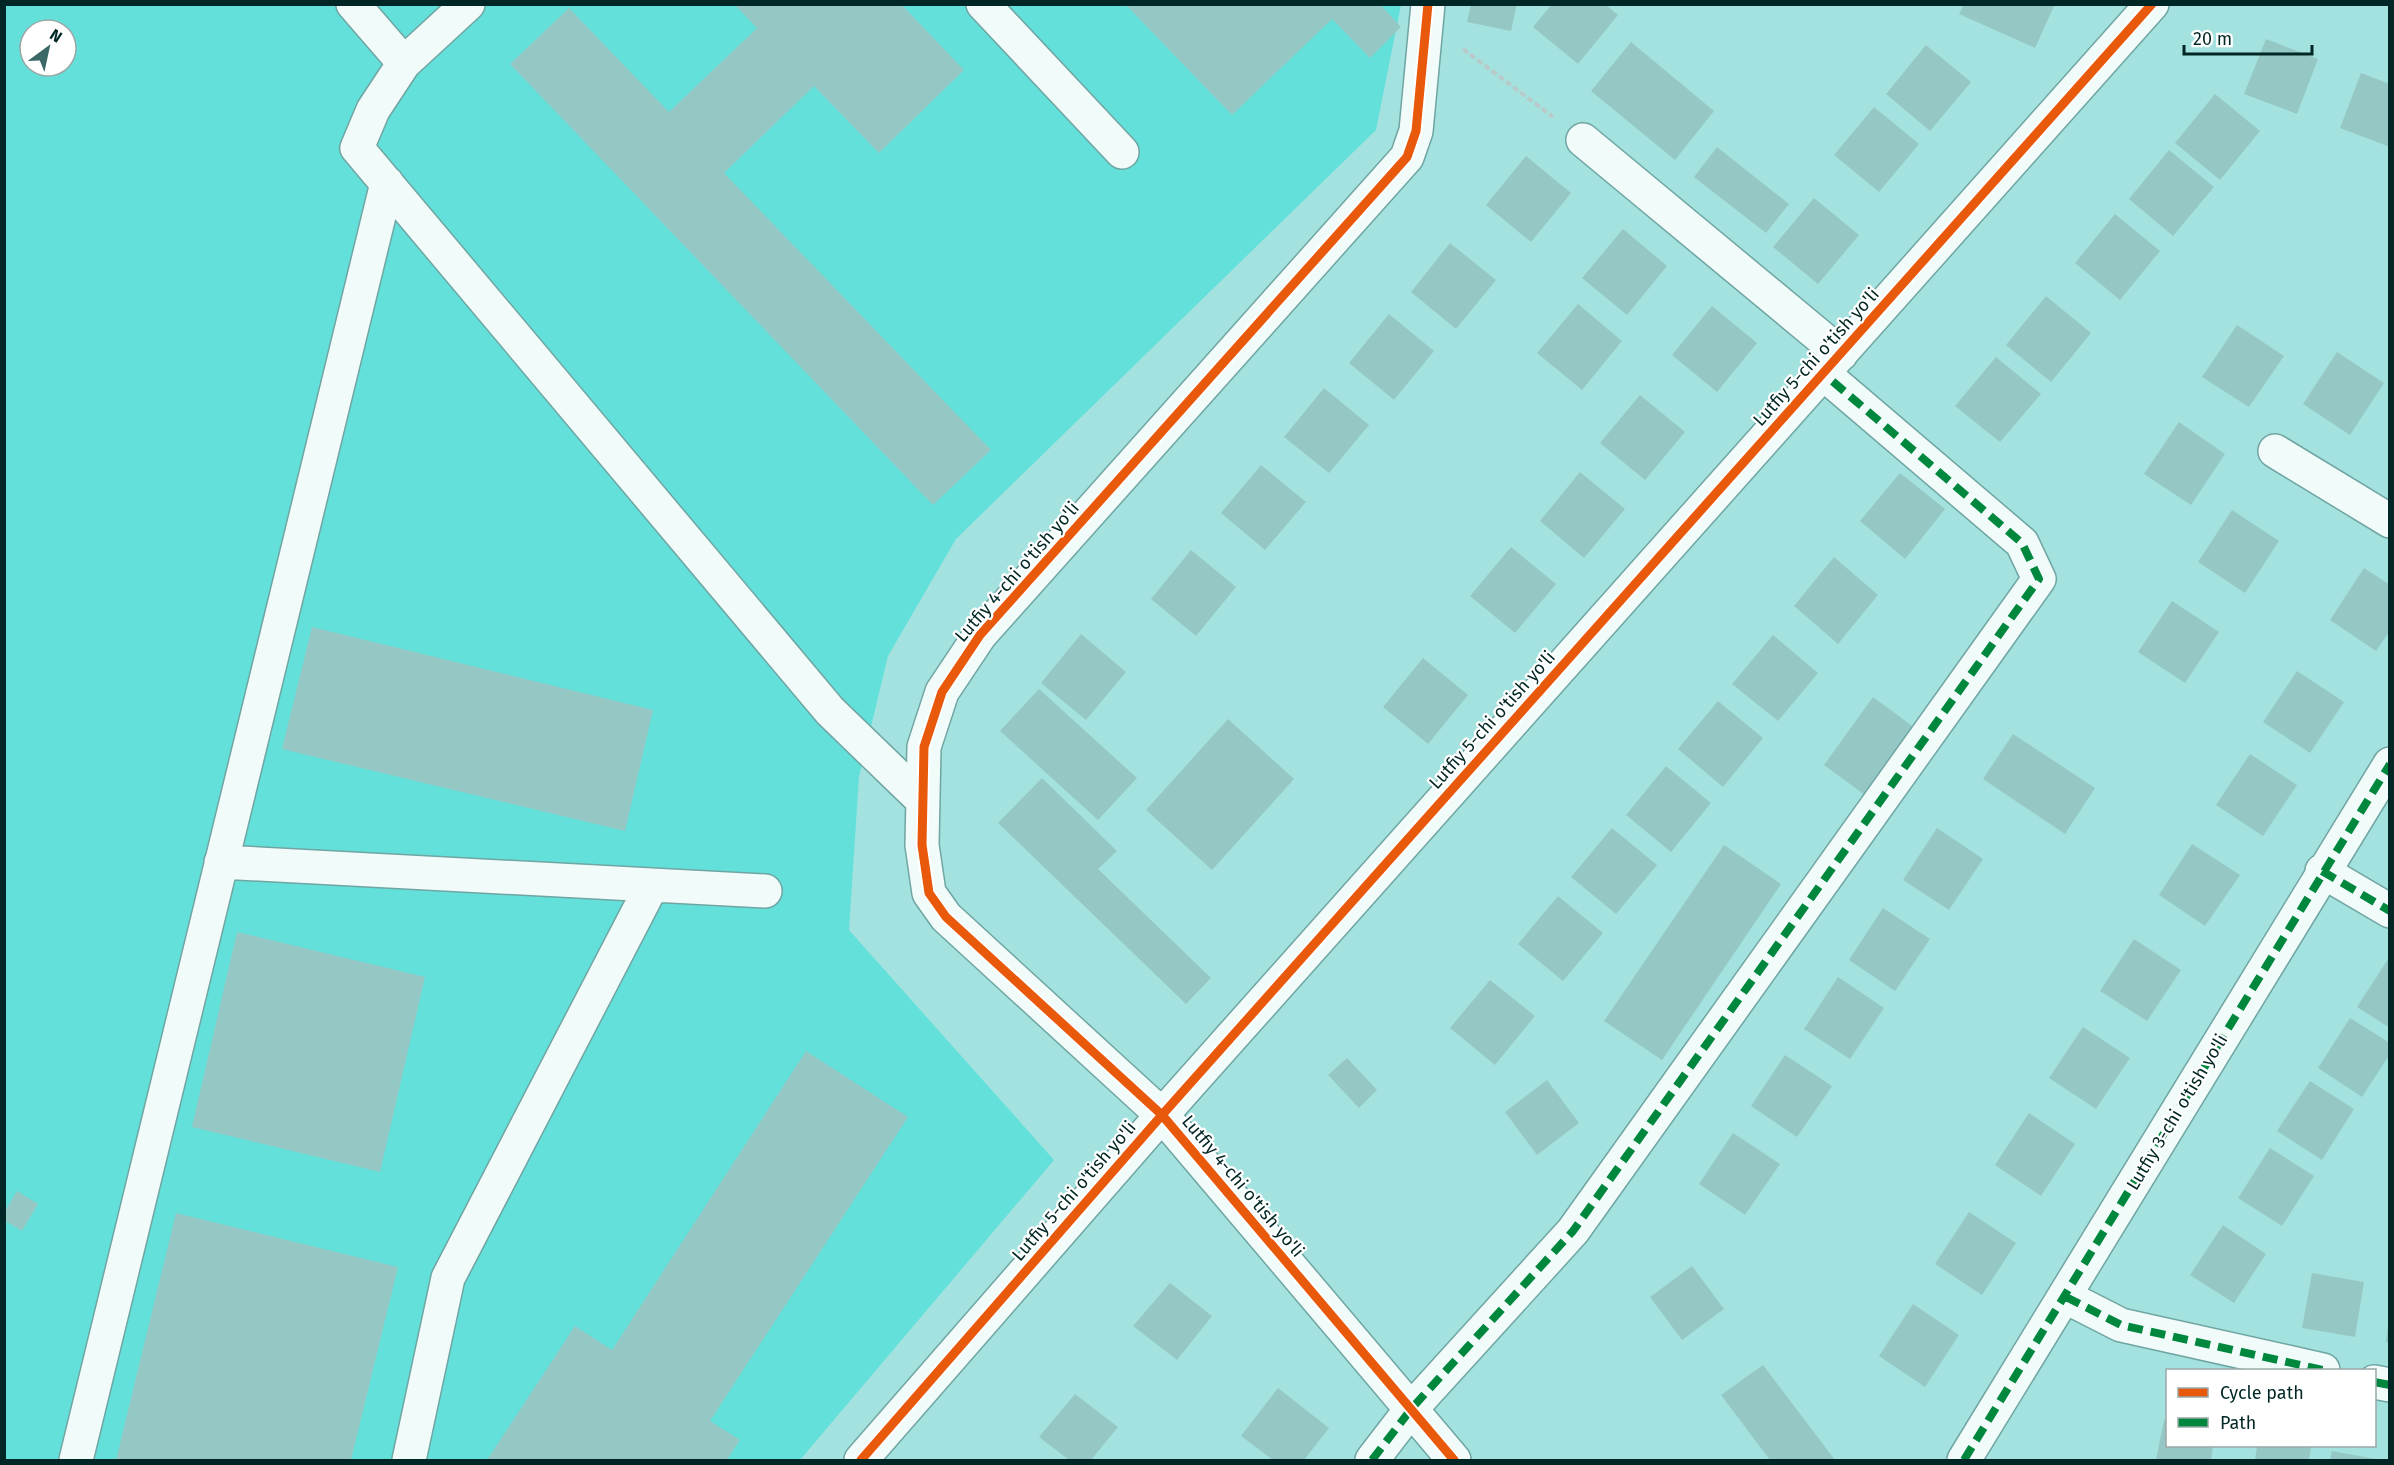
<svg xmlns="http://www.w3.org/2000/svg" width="2394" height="1465" font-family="'Fira Sans',sans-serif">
	<rect width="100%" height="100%" fill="#a4e2df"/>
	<path fill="#64e0db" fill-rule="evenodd" d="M5,5H1401L1376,130L956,539L888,656L859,777L849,930L1054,1160L800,1460H5ZM30,30H66V66H30Z"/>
	<path fill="#95c8c5" d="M734,4H901L964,70L879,153L814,86L724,173L991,450L933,505L510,64L569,8L669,112L757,28Z
		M1125,4H1380L1401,27L1370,58L1332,19L1232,115Z
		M1471,4H1517L1511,31L1467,22Z
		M1552,4H1605L1618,15L1578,64L1533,27Z
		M1964,4H2055L2035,48L1959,14Z
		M2266,39L2318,59L2297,114L2244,94Z
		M1631,42L1714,111L1675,160L1591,91Z
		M1926,45L1971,82L1930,131L1886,94Z
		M2361,73L2390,84V147L2340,128Z
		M2215,94L2260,131L2220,180L2175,143Z
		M1874,107L1919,144L1879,192L1834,155Z
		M1717,147L1789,204L1766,233L1694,177Z
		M2169,150L2214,187L2173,236L2129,199Z
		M1526,156L1571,193L1531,242L1486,205Z
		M1814,198L1859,235L1818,284L1773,247Z
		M2115,214L2160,251L2120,300L2075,263Z
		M1623,229L1667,266L1627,315L1582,278Z
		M1450,243L1496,280L1456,329L1411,292Z
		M2046,296L2091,333L2051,382L2006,345Z
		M1578,304L1622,341L1582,390L1537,353Z
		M1712,306L1757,343L1717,392L1672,355Z
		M1389,314L1434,351L1394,400L1349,363Z
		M2237,325L2284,356L2249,407L2202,377Z
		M2337,352L2384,383L2350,435L2303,404Z
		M1996,357L2041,394L2000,442L1955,406Z
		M1324,388L1369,425L1329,473L1284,437Z
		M1640,395L1685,432L1645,480L1600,443Z
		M2179,422L2225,454L2191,505L2144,474Z
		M1261,465L1306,502L1265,550L1221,513Z
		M1580,472L1625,509L1584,558L1540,521Z
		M1900,473L1945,509L1905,559L1860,521Z
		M2232,510L2279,541L2245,593L2198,562Z
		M1511,547L1556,584L1515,633L1470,596Z
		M1191,550L1236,587L1196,636L1151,599Z
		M1834,557L1878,595L1838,644L1794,606Z
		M2364,568L2390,585V631L2376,651L2330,620Z
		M2172,601L2219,632L2185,683L2138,652Z
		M312,627L653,710L625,831L282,749Z
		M1081,634L1126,672L1086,720L1041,683Z
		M1773,635L1818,673L1778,721L1732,684Z
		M1423,658L1468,695L1428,744L1383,707Z
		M2297,671L2344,702L2310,753L2263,722Z
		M1039,689L1137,778L1098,820L1000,731Z
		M1873,697L1919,731L1869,798L1824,765Z
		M1718,701L1763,738L1723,787L1678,749Z
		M1228,719L1294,779L1212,870L1146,810Z
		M2013,734L2095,788L2065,834L1983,779Z
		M2250,754L2297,785L2263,836L2216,805Z
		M1666,766L1711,803L1671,852L1626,815Z
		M1042,778L1117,851L1098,869L1211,978L1186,1004L998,823Z
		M1612,828L1657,865L1616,914L1571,877Z
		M1937,828L1983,859L1949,910L1903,880Z
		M2192,844L2240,875L2205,926L2159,895Z
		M1724,845L1781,884L1662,1060L1604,1021Z
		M1558,896L1603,933L1563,981L1518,944Z
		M1883,908L1930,939L1895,991L1849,960Z
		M237,932L425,977L380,1172L192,1127Z
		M2134,939L2181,970L2147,1021L2100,991Z
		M2390,956V1028L2357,1007Z
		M1838,977L1884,1008L1850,1059L1804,1029Z
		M1490,980L1535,1016L1495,1065L1450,1028Z
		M2350,1018L2390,1043V1054L2362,1097L2318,1068Z
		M2083,1027L2130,1058L2096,1109L2049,1078Z
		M806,1051L908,1117L710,1421L740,1440L727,1460H487L575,1326L612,1350Z
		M1785,1055L1832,1086L1797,1137L1751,1106Z
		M1347,1058L1377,1090L1359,1108L1328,1075Z
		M1547,1080L1579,1123L1537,1155L1505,1112Z
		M2310,1081L2354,1109L2322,1160L2277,1131Z
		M2029,1113L2075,1144L2041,1196L1995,1165Z
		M1733,1133L1780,1164L1745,1215L1699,1184Z
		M2270,1148L2314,1176L2282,1226L2238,1198Z
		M17,1191L38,1204L22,1231L4,1220V1213Z
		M1969,1212L2016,1243L1982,1295L1935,1264Z
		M176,1213L398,1267L351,1460H116Z
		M2223,1225L2266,1254L2234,1303L2190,1275Z
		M1692,1266L1724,1309L1682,1340L1650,1297Z
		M2312,1273L2364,1282L2355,1337L2302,1328Z
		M1170,1283L1212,1316L1177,1360L1133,1326Z
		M1913,1304L1959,1335L1925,1387L1879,1356Z
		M2388,1326H2390V1343L2386,1342Z
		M1763,1365L1835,1460H1770L1721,1395Z
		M1278,1388L1329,1428L1304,1460H1273L1241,1436Z
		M1075,1394L1118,1427L1091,1460H1069L1039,1437Z
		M2164,1420L2168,1421V1446H2213L2211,1460H2156Z
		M2257,1446H2301L2311,1447L2309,1460H2255Z
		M2332,1451L2376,1459V1460H2330Z"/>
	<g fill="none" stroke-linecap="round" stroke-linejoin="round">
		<defs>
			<path id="minor" d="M353,4L404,63L373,110L357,148L830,711L921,799
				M983,4L1122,152
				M1428,4L1416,131L1407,157L980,635L942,692L924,747L922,845L929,893L946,917L1162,1115L1454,1460
				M404,63L468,4
				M1583,140L1841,354
				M2275,451L2390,521
				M221,862L765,891
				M2322,871L2390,911
				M2066,1297L2121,1325L2323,1370
				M2374,1382L2390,1385
				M76,1460L387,183
				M409,1460L448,1278L652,885
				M861,1460L1162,1115L2152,4
				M1372,1460L1412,1408L1573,1231L2039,579L2022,543L1824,374
				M1964,1460L2390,764"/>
		</defs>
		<use href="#minor" stroke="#6fa5a2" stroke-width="36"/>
		<path stroke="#b8cac9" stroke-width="4" stroke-dasharray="6 3" stroke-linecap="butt" d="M1463,49L1553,117"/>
		<use href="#minor" stroke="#f1fbfa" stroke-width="33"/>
		<path stroke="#00873e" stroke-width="8" stroke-dasharray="15 8" stroke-linecap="butt" d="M2322,871L2390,911
			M2066,1297L2121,1325L2323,1370
			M2374,1382L2390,1385
			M1372,1460L1412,1408L1573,1231L2039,579L2022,543L1824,374
			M1964,1460L2390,764"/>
		<defs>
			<path id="cycleway" d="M1428,4L1416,131L1407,157L980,635L942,692L924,747L922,845L929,893L946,917L1162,1115L1454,1460
				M861,1460L1162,1115L2152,4"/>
		</defs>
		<use href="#cycleway" stroke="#fff" stroke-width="13"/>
		<use href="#cycleway" stroke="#e8590c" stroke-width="9"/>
	</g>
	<g text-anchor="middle" stroke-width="4.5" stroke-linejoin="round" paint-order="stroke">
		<g font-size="18" fill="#002725" stroke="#fff">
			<text transform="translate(1816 357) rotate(-48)" y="6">Lutfiy 5-chi o'tish yo'li</text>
			<text transform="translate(1017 572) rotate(-49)" y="6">Lutfiy 4-chi o'tish yo'li</text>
			<text transform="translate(1492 720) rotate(-48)" y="6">Lutfiy 5-chi o'tish yo'li</text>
			<text transform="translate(2177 1112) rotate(-59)" y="6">Lutfiy 3-chi o'tish yo'li</text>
			<text transform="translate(1243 1186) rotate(50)" y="6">Lutfiy 4-chi o'tish yo'li</text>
			<text transform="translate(1074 1191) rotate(-49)" y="6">Lutfiy 5-chi o'tish yo'li</text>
		</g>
	</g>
	<rect width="2394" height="1465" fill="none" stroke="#002725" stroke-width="12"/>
	<rect x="2166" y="1369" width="210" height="78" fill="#ffffff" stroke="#99a9a8" stroke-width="1.5"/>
	<rect x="2178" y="1388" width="30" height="9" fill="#e8590c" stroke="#99a9a8" stroke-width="1.5"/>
	<text x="2220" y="1399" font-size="18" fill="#002725">Cycle path</text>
	<rect x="2178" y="1418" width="30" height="9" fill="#00873e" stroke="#99a9a8" stroke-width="1.5"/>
	<text x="2220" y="1429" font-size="18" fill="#002725">Path</text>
	<g transform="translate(48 48) rotate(33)"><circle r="28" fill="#ffffff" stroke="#99a9a8" stroke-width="1.5"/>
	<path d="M0-4.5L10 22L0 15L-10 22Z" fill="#396866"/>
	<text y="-9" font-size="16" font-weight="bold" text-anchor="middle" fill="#002725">N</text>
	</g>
	<path d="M2184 45v9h128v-9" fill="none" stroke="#002725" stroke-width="3"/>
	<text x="2193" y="45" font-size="18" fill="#002725" stroke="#ffffff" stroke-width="4.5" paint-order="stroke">20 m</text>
</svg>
